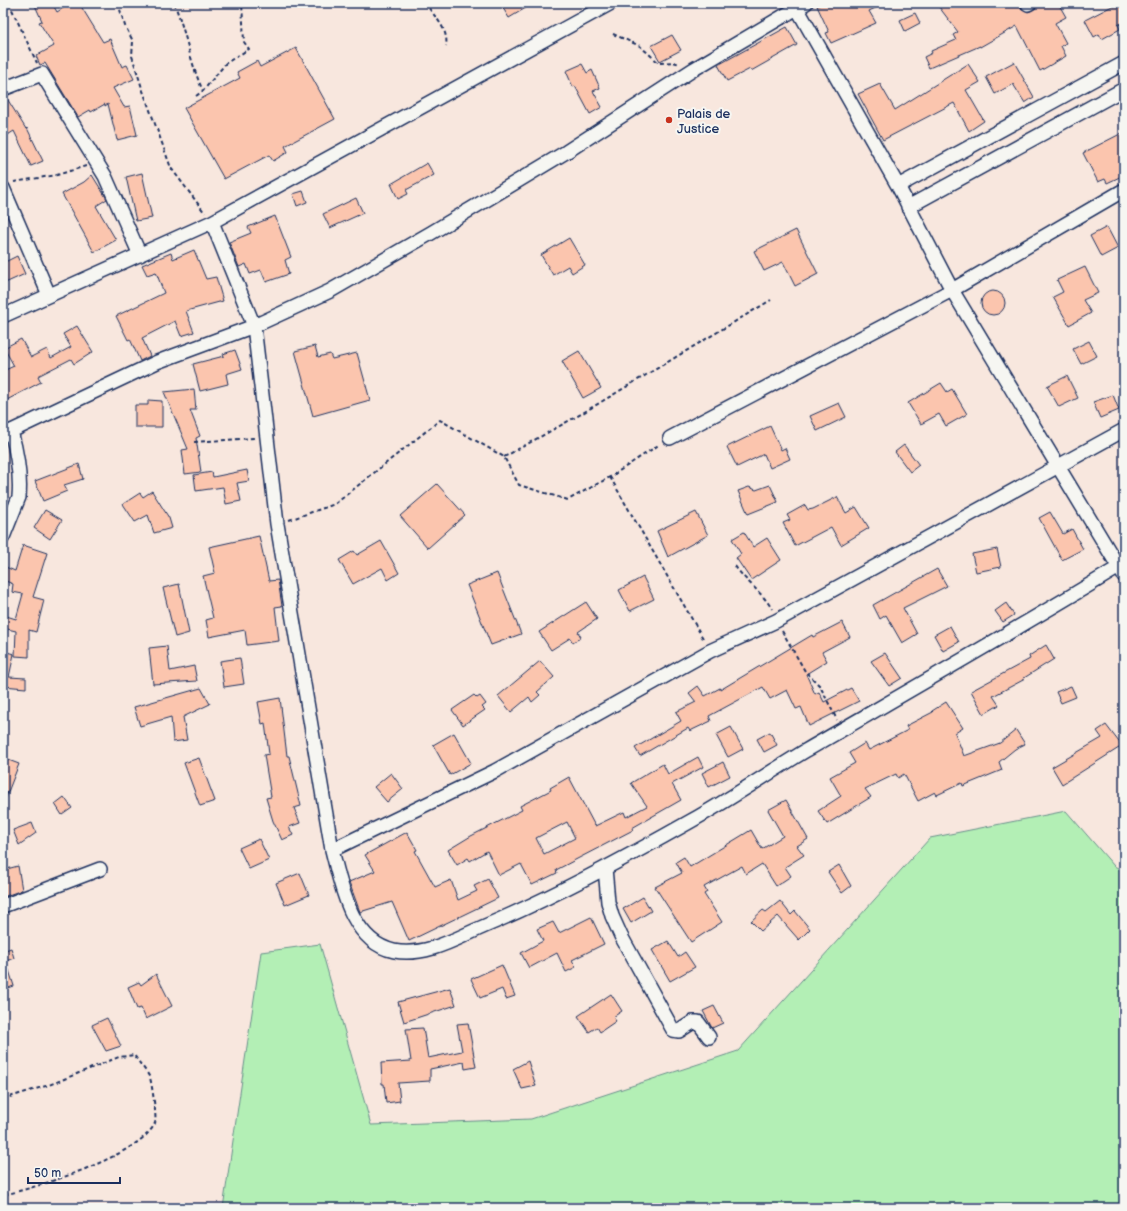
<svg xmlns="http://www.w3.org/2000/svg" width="1127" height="1211" font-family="'Balsamiq Sans',sans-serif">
	<rect width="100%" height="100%" fill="#f8e7de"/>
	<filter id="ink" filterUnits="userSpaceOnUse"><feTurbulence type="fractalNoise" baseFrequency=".025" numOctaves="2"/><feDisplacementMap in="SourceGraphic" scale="8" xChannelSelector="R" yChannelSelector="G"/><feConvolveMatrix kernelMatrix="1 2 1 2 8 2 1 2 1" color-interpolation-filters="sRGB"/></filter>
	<g filter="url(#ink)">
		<path fill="#b3efb5" stroke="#678f8a" d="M1066,811L1114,866L1124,871V1208H223L261,952L320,944L371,1125L531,1119L738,1051L930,838Z"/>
		<path fill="#fbc5ae" stroke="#1b2f5e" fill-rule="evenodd" d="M34,3H52L57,12L71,3H79L103,42L110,39L122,67L127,65L134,79L113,88L124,107L130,106L137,135L117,140L108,104L105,106V104L91,112L90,110L78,117L45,63L40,65L36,56L54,46L39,22L42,21Z
			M500,3H534L509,18Z
			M824,3H886L869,11L876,23L831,43L826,33L829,32L817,6Z
			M944,3H1020L1021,8L1028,12L1036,8L1038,3H1058L1066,17L1055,23L1066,43L1061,46L1066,56L1040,71L1017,26L980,47V46L929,68L924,57L932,53L931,51L956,40L953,35L958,32L939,7Z
			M1118,3H1124V22L1118,25L1120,29L1102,39L1099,34L1094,37L1085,20Z
			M915,13L920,23L905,31L900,20Z
			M787,27L797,45L751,71L750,69L727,81L718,65Z
			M672,35L681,50L660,61L651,46Z
			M296,48L335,119L285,146L288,152L273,161L269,155L224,179L184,108L240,78L237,72L257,61L260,67Z
			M1014,62L1034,97L1025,103L1013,84L995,94L986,77Z
			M582,64L587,73L592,70L600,88L593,91L602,107L590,114L575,86L573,87L566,71Z
			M968,64L980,82L966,90L984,121L969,131L954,103L883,140L858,94L880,84L895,110Z
			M3,97H6L26,129L27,128L43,161L31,166L14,131L3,138Z
			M1124,132V175L1107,183L1105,179L1098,182L1083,153Z
			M427,163L434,175L406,190L408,194L398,199L391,184Z
			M142,173L152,218L136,221L126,177Z
			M92,175L107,199L96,206L116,240L94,252L62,194L84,182Z
			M303,191L307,202L297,206L293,194Z
			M356,198L363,213L330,228L323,214Z
			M275,216L291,257L285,260L289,274L266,282L261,270L250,274L246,264L239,267L229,242L251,233L248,227Z
			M1107,227L1118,248L1101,257L1090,236Z
			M796,230L818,274L795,286L783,262L764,271L754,251Z
			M569,238L585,265L572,273L568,266L553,275L541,255Z
			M194,250L206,279L216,277L223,301L186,311L194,332L181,336L175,321L142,338L150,356L140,361L130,339L128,340L116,316L164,293L156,272L147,275L142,265L171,253L173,259Z
			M17,256L25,274L3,284V263Z
			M1085,267L1098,293L1083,300L1091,313L1069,325L1053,297L1063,292L1057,280Z
			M981 303a12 12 0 1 1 24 0a12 12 0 1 1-24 0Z
			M77,326L93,352L74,364L71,359L38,376L41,382L3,402V371L14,366L4,348L21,339L31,357L47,349L51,358L71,347L63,334Z
			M1089,341L1097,356L1081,364L1073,349Z
			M315,346L318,357L330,354L332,359L357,353L370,400L313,416L295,351Z
			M235,350L242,369L226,374L228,384L200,391L193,364L224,356L223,354Z
			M579,351L601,388L583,398L562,361Z
			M1067,376L1078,398L1059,407L1047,386Z
			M941,383L947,392L952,389L967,414L946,426L939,414L921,424L908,403Z
			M194,389L196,410H190L200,436L196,438L201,472L185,474L182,450L188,449L164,392Z
			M1113,395L1119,410L1100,418L1093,402Z
			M148,400L162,401V427H135V405H148Z
			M839,403L846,417L817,431L810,416Z
			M770,426L781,450L785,448L790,459L770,468L764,454L737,467L727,447Z
			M904,445L919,465L910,472L895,452Z
			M79,464L83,479L64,485L67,491L43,501L35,481Z
			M247,470L249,481L237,483L241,501L226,504L223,487L196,491L194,475L212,472L213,477Z
			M437,484L465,515L428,548L400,516Z
			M770,485L778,502L748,514L738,491L749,487L756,490Z
			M152,491L169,518L172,528L154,533L148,515L135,522L123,504L140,493L143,497Z
			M837,497L846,513L856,507L869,528L841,545L831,527L795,546L783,523L790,520L787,515L805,505L808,510L813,509Z
			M45,510L62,520L50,539L34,528Z
			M696,512L708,535L668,557L657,531Z
			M1050,512L1063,534L1072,529L1083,549L1062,560L1039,518Z
			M744,532L753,547L767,538L781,560L751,580L736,558L741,554L732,539Z
			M259,536L269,581L278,580L282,606L275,607L279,641L247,645L245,630L209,637L206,620L213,618L203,576L215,573L209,547Z
			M381,541L399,573L388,580L382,568L353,584L339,560L354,551L357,555Z
			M23,545L47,553L33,597L44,600L36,632L29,630V657L15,656L16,631L3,628V615L16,619L23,594L12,592L13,584L3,580V566L15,571Z
			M997,549L1001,567L976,572L972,554Z
			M937,569L947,586L903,608L917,634L902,643L886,615L880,619L873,605Z
			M497,573L521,634L491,645L467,585Z
			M643,577L654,599L630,611L619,590Z
			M179,584L189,633L175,637L163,588Z
			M586,602L597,619L578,632L581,637L573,643L570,638L551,650L539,632Z
			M1006,603L1014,615L1003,622L995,611Z
			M842,622L850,637L822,652L827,661L806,674L815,694L819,692L824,702L851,688L859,701L809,726L801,707L796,709L787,690L770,699L763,687L709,716L711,721L690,731L688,728L640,756L635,748L681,721L676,712L696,702L689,693L698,686L705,696L720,688V690L812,635L813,637Z
			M950,626L959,642L943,651L934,635Z
			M1046,645L1054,659L1024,678L1025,679L993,696L999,705L984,714L971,691L1030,659L1029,656Z
			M167,646L170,671L194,666L197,681L153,684L149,648Z
			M3,651L14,654L9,677L26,678V688L3,686Z
			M885,653L902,678L889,686L871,661Z
			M240,658L244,684L224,687L220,661Z
			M540,661L554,677L537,692L540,695L532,702L529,697L511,712L498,696Z
			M1071,686L1076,697L1061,703L1056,692Z
			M201,688L210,704L183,717L187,740L173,742L171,717L140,726L134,707Z
			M474,695L477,698L480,696L486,704L482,707L485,710L463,725L452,710Z
			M280,698L287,756H289L301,806L294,808L300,823L289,827L293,835L282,840L273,821L266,798L271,797L264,755L269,754L265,723L262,724L258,702Z
			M946,702L963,728L955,733L964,756L1000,743L1016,730L1025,744L1015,749L999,762L1002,770L963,786L962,783L937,795L935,792L918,801L904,774L898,778L896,774L865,789L871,797L827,824L818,811L841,796L830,777L855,763L849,753L865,743L869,750L908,730L906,726L933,712L932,711Z
			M1106,725L1122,746L1062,784L1052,767L1102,738L1097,731Z
			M731,727L743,749L728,757L716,735Z
			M770,732L777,745L764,752L757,739Z
			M454,733L471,763L450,775L433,745Z
			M698,757L703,767L672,784L681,800L632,828L633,830L579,858L556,870L557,873L532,885L521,864L499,875L487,851L470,861L468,858L457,865L448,850L471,836L522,810L520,806L551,790L550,788L569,777L595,826L624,812L626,817L647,806L631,783L663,764L668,774ZM567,822L575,838L544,854L536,838Z
			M3,758L19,764L4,802H3Z
			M199,758L215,801L200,806L184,763Z
			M723,762L730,776L709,787L702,773Z
			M391,773L403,789L387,802L374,787Z
			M64,797L72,808L62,815L55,804Z
			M786,800L808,839L797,846L804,855L785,867L791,876L776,886L762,864L746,874L742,866L704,887L707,892L704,894L722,922L691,942L655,887L682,873L676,862L684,857L690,867L751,830L762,849L783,836L768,810Z
			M32,823L36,833L19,845L13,830Z
			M407,832L417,850L415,851L435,887L451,880L458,900L477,891L474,886L488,879L498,898L409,941L392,902L360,912L349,882L375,871L365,855Z
			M259,839L269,860L249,869L239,848Z
			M839,865L851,886L842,893L828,872Z
			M18,866L22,890L3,897V870Z
			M300,873L309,895L285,905L276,883Z
			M643,897L651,911L631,923L623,909Z
			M780,901L791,915L795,911L810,929L799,940L778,916L761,931L751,921L763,910L766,912Z
			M591,917L604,944L572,960L576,967L566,972L557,953L529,968L521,953L543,941L537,929L553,922L559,933Z
			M668,941L678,957L685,952L695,967L670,981L652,950Z
			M11,948L14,958L6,961L14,986L3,990V951Z
			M502,965L515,996L506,999L502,989L480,998L471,979Z
			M156,974L172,1006L146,1019L141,1008L137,1009L128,987L139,982L141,985Z
			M450,988L456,1005L404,1022L398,1002Z
			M611,994L622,1011L613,1017L616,1021L600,1032L597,1027L589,1032L578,1016Z
			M714,1006L723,1023L712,1028L703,1011Z
			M107,1018L121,1046L106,1051L92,1025Z
			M468,1023L476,1067L465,1069L464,1062L430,1069V1081L398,1083L400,1101L386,1103L384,1084H382L381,1063L411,1061L406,1029L423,1028L428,1058L462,1051L457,1024Z
			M528,1061L536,1086L522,1089L513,1069Z"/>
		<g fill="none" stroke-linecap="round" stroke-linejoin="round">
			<defs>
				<path id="street" d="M611,3L212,222L254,326L277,524L332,850C341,885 351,942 394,951C426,957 457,938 485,926C556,896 624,859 691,821C730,799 767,774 805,751C912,689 1019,628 1124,564
					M806,3L797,8L898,186L952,290L1124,576
					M1028,4L1030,3
					M3,89L42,74L105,176L140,255
					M898,186L1124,63
					M3,188L49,295
					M908,207L1124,89
					M3,316L212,222
					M3,435L157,362L254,326L330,291L431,233L566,152L694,69L797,8
					M670,438L952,290L1124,190
					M3,537L19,497C21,475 17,453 11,431
					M332,850L495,771L710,651L776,621L1124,430
					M605,868L608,902L612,916L621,936L673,1030L679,1031L693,1022H698L709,1037
					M3,906L100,869"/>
			</defs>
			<use href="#street" stroke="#1b2f5e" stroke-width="16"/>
			<path stroke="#1b2f5e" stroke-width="2" stroke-dasharray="4 3" stroke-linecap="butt" d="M9,3L37,63
				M118,3L125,26L133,41L132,56L142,88L171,168L205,213
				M174,3C186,32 190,63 203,91
				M425,3C434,16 449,29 446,46
				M613,34L640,46L659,63L673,62L680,64
				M196,96L203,91L226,63L249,49L244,42L242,3
				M14,182L57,175L86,166
				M194,442L255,438
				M504,457L581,414L771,300
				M610,477L704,640
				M289,520L335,504L440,420L504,457L519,485L568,500L610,477L660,444
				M735,566C746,582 762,592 772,609
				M782,631L805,671L820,686L837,720
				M3,1099L49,1085L119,1057L134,1055C139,1063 146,1070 150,1078C152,1084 157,1119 155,1123C142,1155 36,1188 3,1195"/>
			<use href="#street" stroke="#f6f6f2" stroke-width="13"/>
		</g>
	</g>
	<circle fill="#c8321e" stroke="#f6f6f2" stroke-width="1.5" cx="669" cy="120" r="4"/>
	<g text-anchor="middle" stroke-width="4" stroke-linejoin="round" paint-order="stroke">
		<g font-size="13" fill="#1b2f5e" stroke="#f6f6f2" text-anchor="start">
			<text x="677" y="118">Palais de<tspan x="677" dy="15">Justice</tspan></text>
		</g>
	</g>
	<rect width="1127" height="1211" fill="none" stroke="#f6f6f2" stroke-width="16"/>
	<rect x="8" y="8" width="1111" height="1195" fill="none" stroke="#1b2f5e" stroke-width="1.5" filter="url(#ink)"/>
	<path d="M28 1177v6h92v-6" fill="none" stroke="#1b2f5e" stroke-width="2"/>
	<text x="34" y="1177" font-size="12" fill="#1b2f5e" stroke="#f6f6f2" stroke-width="3" paint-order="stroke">50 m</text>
</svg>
